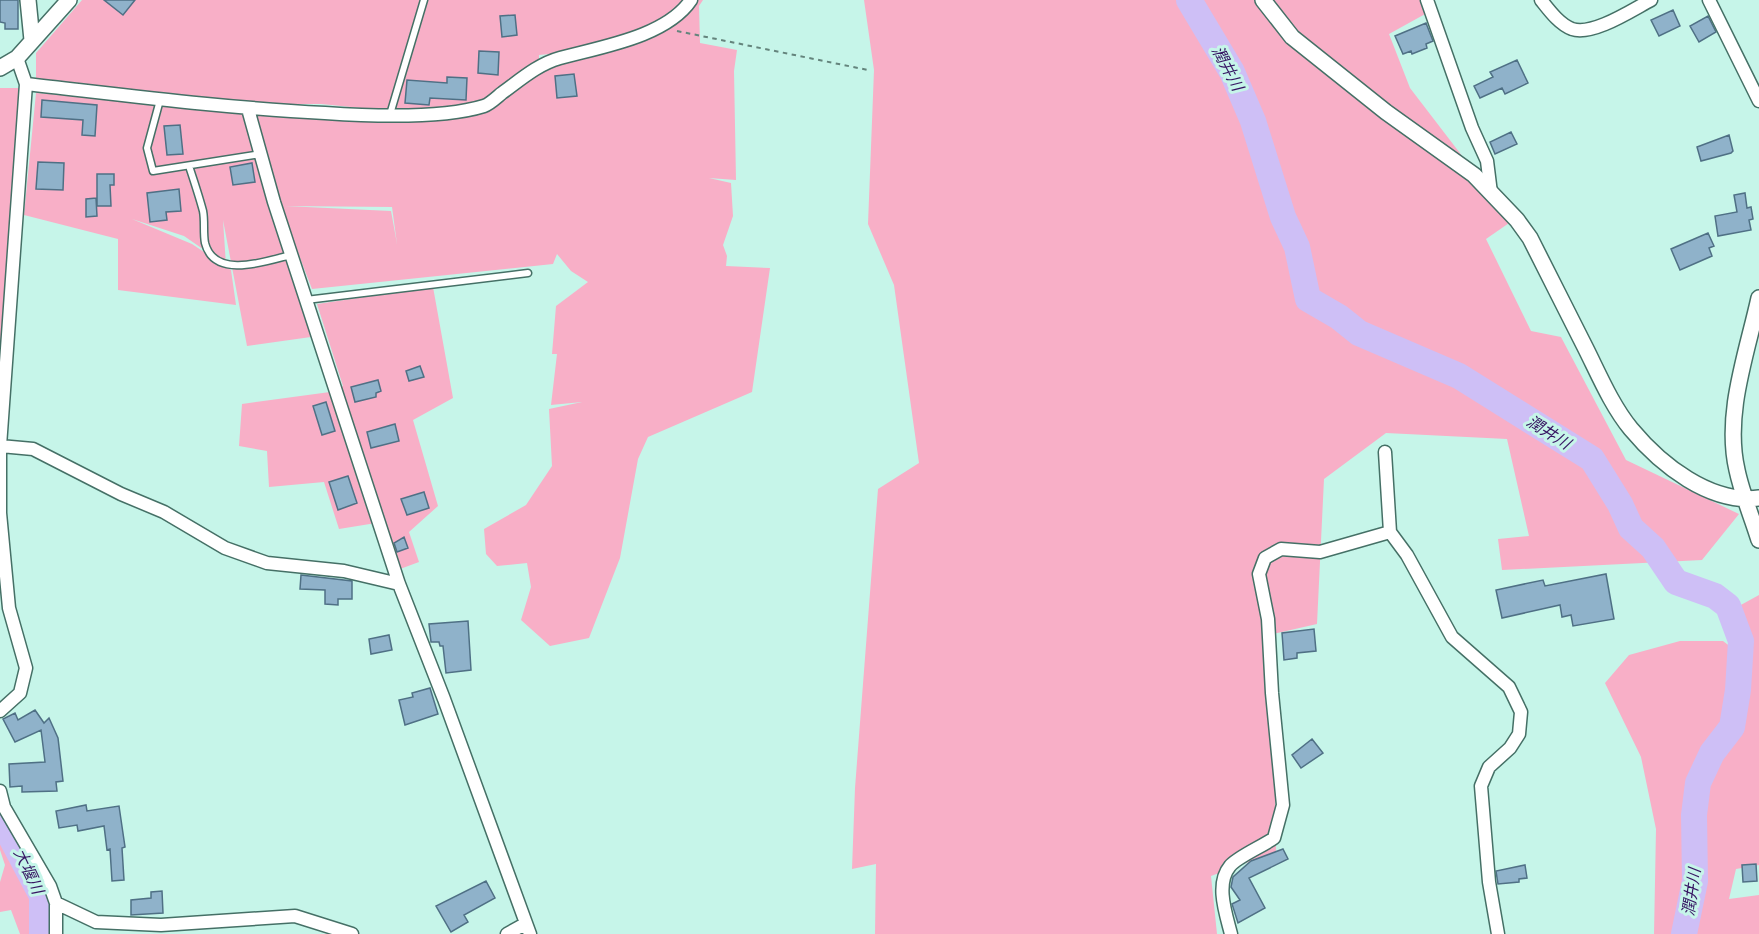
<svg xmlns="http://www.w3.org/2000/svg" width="1759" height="934" font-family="'IBM Plex Sans','Noto Sans JP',sans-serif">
	<rect width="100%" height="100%" fill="#c6f5e9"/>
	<path fill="#f8afc7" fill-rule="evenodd" d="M82,0H703L699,6L700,43L737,50L734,71L736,180L709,178L731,183L733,216L723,245L727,256L726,266L770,268L752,392L648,437L638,459L620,558L589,638L550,646L521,620L531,587L527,563L497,566L486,554L484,529L526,505L552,466L549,409L582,402L551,405L557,354H552L556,306L588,282L571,271L557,254L553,264L312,289L280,206L318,336L247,346L223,220L226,265L184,236L132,219L192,244L231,270L236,305L118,290V239L24,215L36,93L403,118L474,107L391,111L321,104H201L47,83L36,78V53ZM594,50L539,67V55ZM285,206L392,207L397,244L391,211Z
		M864,0H1422L1427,13L1389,34L1410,88L1512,221L1486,239L1531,331L1561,337L1626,460L1739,514L1702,560L1502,570L1498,539L1529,536L1507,439L1386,433L1324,479L1317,624L1273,634L1276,852L1211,876L1217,934H875L876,864L852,869L855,788L878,489L919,463L894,285L868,224L874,70Z
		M0,88H19L4,353H0Z
		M433,287L453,398L413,420L438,506L409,532L419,562L400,569L339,388L343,386L317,304Z
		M330,392L376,523L339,529L324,482L269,487L267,451L239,446L242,404Z
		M1759,595V865L1736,869L1729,899L1759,895V934H1654L1656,829L1641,757L1605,683L1629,655L1680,641H1723L1740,654L1739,606Z
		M0,818C16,859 38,889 43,934H20L11,910L0,912V882L5,865L0,850Z"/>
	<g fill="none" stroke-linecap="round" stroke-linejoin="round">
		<path stroke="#cebff6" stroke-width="26" d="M1189,0L1232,72L1253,121L1283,217L1297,247L1308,299L1339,317L1359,333L1459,376L1592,459L1620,504L1631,528L1653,548L1676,582L1715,596L1728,606L1741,641L1738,690L1732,727L1712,753L1698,783L1694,815L1695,881L1684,934
			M0,812L6,828L42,896V934"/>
	</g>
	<path fill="#8fb2ca" stroke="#4f7085" stroke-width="1.5" d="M0,0H18V29H5V23L0,22Z
		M104,0H135L123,15Z
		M1673,10L1680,26L1659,36L1651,20Z
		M515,15L517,35L502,37L500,16Z
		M1708,16L1716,32L1699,42L1690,26Z
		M1426,23L1433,41L1426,44L1427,48L1412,54L1411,51L1403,54L1395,36Z
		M479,51L499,52L498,75L478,73Z
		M1517,60L1528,83L1505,94L1502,88L1480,98L1474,86L1493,77L1490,72Z
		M574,74L577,96L557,98L555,76Z
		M447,77L467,78L466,100L430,98L429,105L405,103L407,80L447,83Z
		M42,100L97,105L95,136L82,135L83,120L41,117Z
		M180,125L183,154L167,155L164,126Z
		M1511,132L1517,144L1495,154L1490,142Z
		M1729,135L1733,151L1731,153L1701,161L1697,147Z
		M38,162L64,163L63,190L36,189Z
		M252,163L255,182L233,185L230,167Z
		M97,174H114V185H110L111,206H97Z
		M179,189L181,211L166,212L167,220L150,222L147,193Z
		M1745,193L1747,208L1751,207L1753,219L1749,220L1751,230L1718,236L1715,216L1737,212L1734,195Z
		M96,198L97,216L86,217V199Z
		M1708,233L1714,246L1709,248L1712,256L1680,270L1671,249Z
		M420,366L424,377L409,381L406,371Z
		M378,380L381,391L376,393V397L355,402L351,387Z
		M326,402L335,431L322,435L313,406Z
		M395,424L399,441L371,448L367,432Z
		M348,476L357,503L338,510L329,482Z
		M424,492L429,508L407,515L401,499Z
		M404,537L408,548L397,552L394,543Z
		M1606,574L1614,619L1573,626L1571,615L1562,617L1560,605L1502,618L1496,590L1543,580L1545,586Z
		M301,575L352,581V599H338V605L325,604V590L300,589Z
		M468,621L471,670L446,673L443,646H440L439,642H431L429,624Z
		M1314,629L1316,651L1297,653V658L1284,660L1282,633Z
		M389,635L392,650L371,654L369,639Z
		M430,688L438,714L405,725L399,700L413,697L412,693Z
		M35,710L44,723L49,718L58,738L63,781L56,782L57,791L22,792V786L10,787L9,764L45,762L41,730L15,742L3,719L15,713L18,720Z
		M1312,739L1323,753L1301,768L1292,755Z
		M86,805L87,811L119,806L125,847L122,848L124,880L112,881L110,849L107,850L104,826L78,831L77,825L59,828L56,811Z
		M1283,849L1288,859L1249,878L1265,908L1238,923L1232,904L1240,900L1231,887L1233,877L1251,861Z
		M1756,864L1757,881L1743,882L1742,865Z
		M1525,865L1527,878L1519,879V882L1498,884L1496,871Z
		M486,881L495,898L464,915L468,922L451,932L436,906Z
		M162,891L163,913L131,915V900L151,898V892Z"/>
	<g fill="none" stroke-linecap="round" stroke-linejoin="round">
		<defs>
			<path id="service" d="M160,100L147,148L153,171L261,154
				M391,111L424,0
				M189,166C194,181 199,196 203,211C205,221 203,233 205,243C214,280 267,261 291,255
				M306,300L528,273"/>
			<path id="minor" d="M1427,0L1472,128L1487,161L1491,193
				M1541,0C1549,10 1559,24 1572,29C1593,36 1632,10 1651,0
				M1709,0L1759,101
				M26,84C125,95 225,108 325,113C369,116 442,119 484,106C490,104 497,97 502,93C520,80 538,64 560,58C600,47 666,37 691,0
				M248,109L274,202L399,584L444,699L530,934
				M0,446L33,449L121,494L164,512L225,548L267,563L344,571L399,584
				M1385,452L1390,532L1407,555L1452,637L1509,687L1521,712L1519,734L1510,748L1489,767L1481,786L1489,882L1498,934
				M0,711L20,693L26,668L9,608L0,513V446L26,84L17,58
				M0,791L4,807L50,886L56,903V934
				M56,903L96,922L161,925L295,916L352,934
				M507,934L525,924
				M1231,934C1226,914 1215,884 1230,866C1237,857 1263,846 1274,838L1283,805L1272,693L1268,619L1259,574L1265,558L1281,549L1320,552L1390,532"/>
			<path id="tertiary" d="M28,0L32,40
				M1263,0L1292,37L1386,112L1474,175L1517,220L1530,238C1549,275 1567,312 1586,349C1599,375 1612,406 1631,429C1661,465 1710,504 1759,498
				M0,68L17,58L69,0
				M1759,298C1747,353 1724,414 1737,470C1742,494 1752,517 1759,540"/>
		</defs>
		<use href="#service" stroke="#457066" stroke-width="9"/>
		<use href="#minor" stroke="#457066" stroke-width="15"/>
		<use href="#tertiary" stroke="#457066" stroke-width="18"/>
		<path stroke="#64847c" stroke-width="2" stroke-dasharray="4.5 4.5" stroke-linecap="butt" d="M677,31L868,70"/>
		<use href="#service" stroke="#fff" stroke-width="6"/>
		<use href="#minor" stroke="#fff" stroke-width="12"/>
		<use href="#tertiary" stroke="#fff" stroke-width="15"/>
	</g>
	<g text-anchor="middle" stroke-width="6" stroke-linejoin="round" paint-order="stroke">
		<g font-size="16" font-style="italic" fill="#371663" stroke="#c6f5e9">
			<text transform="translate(1228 68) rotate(62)" y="6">潤井川</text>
			<text transform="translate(1549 432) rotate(32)" y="6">潤井川</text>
			<text transform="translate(29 871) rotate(65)" y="6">大堰川</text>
			<text transform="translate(1691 892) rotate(-82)" y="6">潤井川</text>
		</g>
	</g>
</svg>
